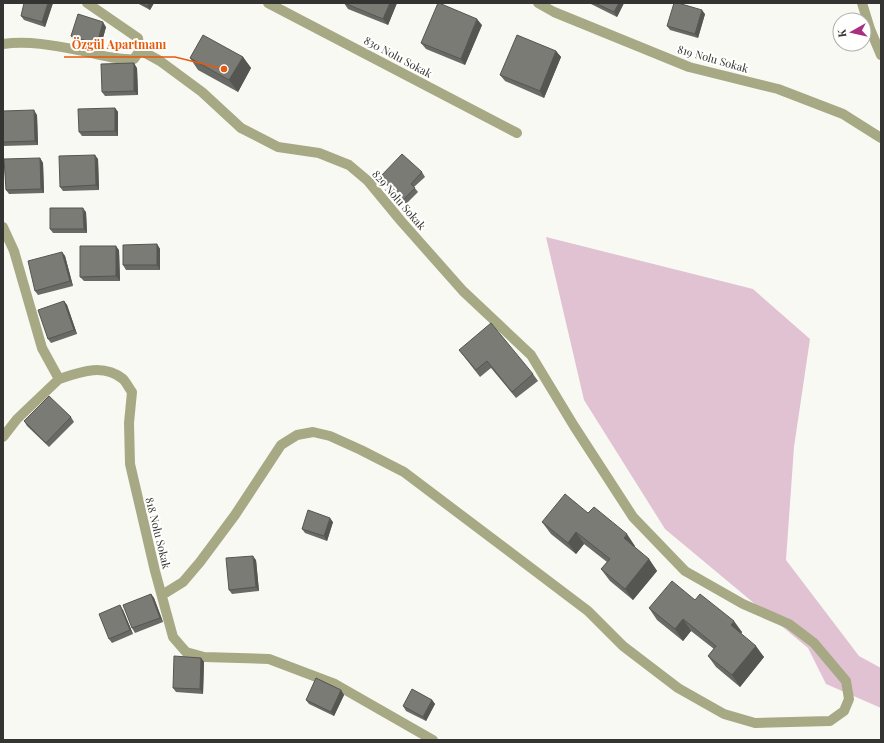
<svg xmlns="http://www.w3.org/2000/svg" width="884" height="743" font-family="'Playfair Display',serif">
	<rect width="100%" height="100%" fill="#f9f9f3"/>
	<path fill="#e1c2d3" d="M546,237L753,289L810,339L794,447L786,560L859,656L881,668V708L826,684L808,648L665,529L584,400Z"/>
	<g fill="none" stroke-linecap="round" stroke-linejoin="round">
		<path stroke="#a7a985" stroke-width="10" d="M268,3L517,133
			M538,3L554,12L689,67L778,89L843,114L881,138
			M862,3L870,29L881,55
			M3,44C29,40 57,46 83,51C100,55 117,60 134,59L140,50L138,38L87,3
			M140,50L160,61L202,92L241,128L278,147L319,153L349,165L368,181L401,221L463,291L531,355L574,426L633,517L685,571L743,604L789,624L814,643L846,681L849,699L844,711L830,721L755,723L724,714L678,688L623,646L588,611L404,472L361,450L330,436L313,432L297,435L281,445L235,515L200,562L183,582L162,595
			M3,227L14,251L42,348L59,379C80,372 103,363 123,379C126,382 129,388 132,392L129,423L130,464L155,571L173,637L186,652L204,657L269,659L335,684L433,740
			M3,437L17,419L59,379"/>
	</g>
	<path fill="#696a65" d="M53,3L45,27L24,20L21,16Z
		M137,3H154L150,10Z
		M344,3H397L388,25L348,9Z
		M589,3H624L617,17Z
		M705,14L698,38L670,30L667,26Z
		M482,25L465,65L426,49L421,43Z
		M106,27L100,49L74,41L71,36Z
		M556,51L561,57L544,98L505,81L500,75Z
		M243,57L251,68L238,92L198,70L190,58Z
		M137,68L138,95L105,96L102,92Z
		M115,108L118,112V136H82L79,132Z
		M3,111L37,115L38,145L3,146Z
		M40,158L43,163L44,193L9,194L6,190Z
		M98,159L99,190L63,191L60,187Z
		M422,172L425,177L414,187L418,192L406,204L383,182L380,177Z
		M86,212L87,233H53L50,229Z
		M157,244L160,249V270H126L123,265Z
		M119,250L120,281H84L80,277Z
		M62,252L65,256L73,286L38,295L35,291Z
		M64,301L67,305L77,334L51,343L48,339Z
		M459,350L533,374L538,381L516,398L491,368L480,377Z
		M71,417L74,422L49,447L27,426L24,421Z
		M588,513L635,546L634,547L649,559L657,571L633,600L610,581L601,569L607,562L584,544L576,554L551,534L542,522Z
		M333,522L327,541L305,533L302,529Z
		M256,560L259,591L232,594L229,590Z
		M151,594L154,598L163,622L135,633L132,628Z
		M695,600L742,632L741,634L764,657L740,687L716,667L708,656L714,649L691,631L683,641L657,620L649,608Z
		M123,610L133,634L112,643L109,639Z
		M201,658L204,662L203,694L176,692L173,688Z
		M341,690L344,695L334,716L309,704L306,700Z
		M432,700L435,704L426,721L406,711L403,706Z"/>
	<path fill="#555652" d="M48,3H53L45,27L42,22Z
		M149,3H154L150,10L147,6Z
		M390,3H397L388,25L383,19Z
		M619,3H624L617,17L614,12Z
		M702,10L705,14L698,38L695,34Z
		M477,19L482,25L465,65L461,59Z
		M103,22L106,27L100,49L97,44Z
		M556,51L561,57L544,98L540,91Z
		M243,57L251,68L238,92L229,80Z
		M134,63L137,68L138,95L134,91Z
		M115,108L118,112V136L115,131Z
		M34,110L37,115L38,145L35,141Z
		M95,155L98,159L99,190L96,185Z
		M40,158L43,163L44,193L41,189Z
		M83,208L86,212L87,233L84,229Z
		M157,244L160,249V270L157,265Z
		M116,246L119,250L120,281L116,276Z
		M62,252L65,256L73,286L70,281Z
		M64,301L67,305L77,334L74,330Z
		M330,518L333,522L327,541L324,536Z
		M576,532L584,544L576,554L568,543Z
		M627,534L635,546L632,550L624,538Z
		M253,556L256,560L259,591L256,587Z
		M649,559L657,571L633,600L625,589Z
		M151,594L154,598L163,622L160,618Z
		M120,605L123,610L133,634L130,630Z
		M683,619L691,631L683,641L675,629Z
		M734,621L742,632L739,636L731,625Z
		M756,646L764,657L740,687L732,675Z
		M201,658L204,662L203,694L200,689Z
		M341,690L344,695L334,716L331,712Z
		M432,700L435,704L426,721L423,717Z"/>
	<path fill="#7a7b75" stroke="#555652" d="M24,3H48L42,22L21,16Z
		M141,3H149L147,6Z
		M344,3H390L383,19Z
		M438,3H439L477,19L461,59L421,43Z
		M595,3H619L614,12Z
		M674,3H678L702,10L695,34L667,26Z
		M78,14L103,22L97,44L71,36Z
		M203,35L243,57L229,80L190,58Z
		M517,35L556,51L540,91L500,75Z
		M134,63V91L102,92L101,64Z
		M115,108V131L79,132L78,109Z
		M34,110L35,141L3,142V111Z
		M402,154L422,172L411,184L415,188L403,200L380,177Z
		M95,155L96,185L60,187L59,156Z
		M40,158L41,189L6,190L4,159Z
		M50,208H83L84,229H50Z
		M157,244V265H123V245Z
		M80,246H116V276L80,277Z
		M62,252L70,281L35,291L28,261Z
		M64,301L74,330L48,339L38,310Z
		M491,323L533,374L512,392L487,361L476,370L459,350Z
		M49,396L71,417L46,443L24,421Z
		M565,494L588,513L594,507L627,534L624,538L649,559L625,589L601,569L610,559L576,532L568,543L542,522Z
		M308,510L330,518L324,536L302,529Z
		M253,556L256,587L229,590L226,558Z
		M672,581L695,600L700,594L734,621L731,625L756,646L732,675L708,656L716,646L683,619L675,629L649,608Z
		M151,594L160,618L132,628L123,605Z
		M120,605L130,630L109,639L99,614Z
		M174,656L201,658L200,689L173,688Z
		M316,678L341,690L331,712L306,700Z
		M412,689L432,700L423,717L403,706Z"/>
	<g text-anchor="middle" stroke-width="4" stroke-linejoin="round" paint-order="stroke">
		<g font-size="11" fill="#343432" stroke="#fffffe">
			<text transform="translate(398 57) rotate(28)" y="4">830 Nolu Sokak</text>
			<text transform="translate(713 59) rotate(16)" y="4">819 Nolu Sokak</text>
			<text transform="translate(399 200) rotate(49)" y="4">829 Nolu Sokak</text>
			<text transform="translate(158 533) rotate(76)" y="4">818 Nolu Sokak</text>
		</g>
	</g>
	<path fill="none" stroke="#e8590c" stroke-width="1.5" d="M224 69L175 57H64"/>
	<circle fill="#e8590c" stroke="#fffffe" stroke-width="1.5" cx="224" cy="69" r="4"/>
	<g font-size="12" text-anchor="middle" font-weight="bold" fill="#e8590c" stroke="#fffffe" stroke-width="4" stroke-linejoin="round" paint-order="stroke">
		<text x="119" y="49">Özgül Apartmanı</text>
	</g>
	<rect width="884" height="743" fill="none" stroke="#343432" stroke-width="8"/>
	<g transform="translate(852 32) rotate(262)"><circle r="19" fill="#fffffe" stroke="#aeaeac"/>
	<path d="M0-3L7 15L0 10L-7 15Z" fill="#aa2e81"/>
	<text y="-6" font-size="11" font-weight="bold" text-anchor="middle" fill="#343432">K</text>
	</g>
</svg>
